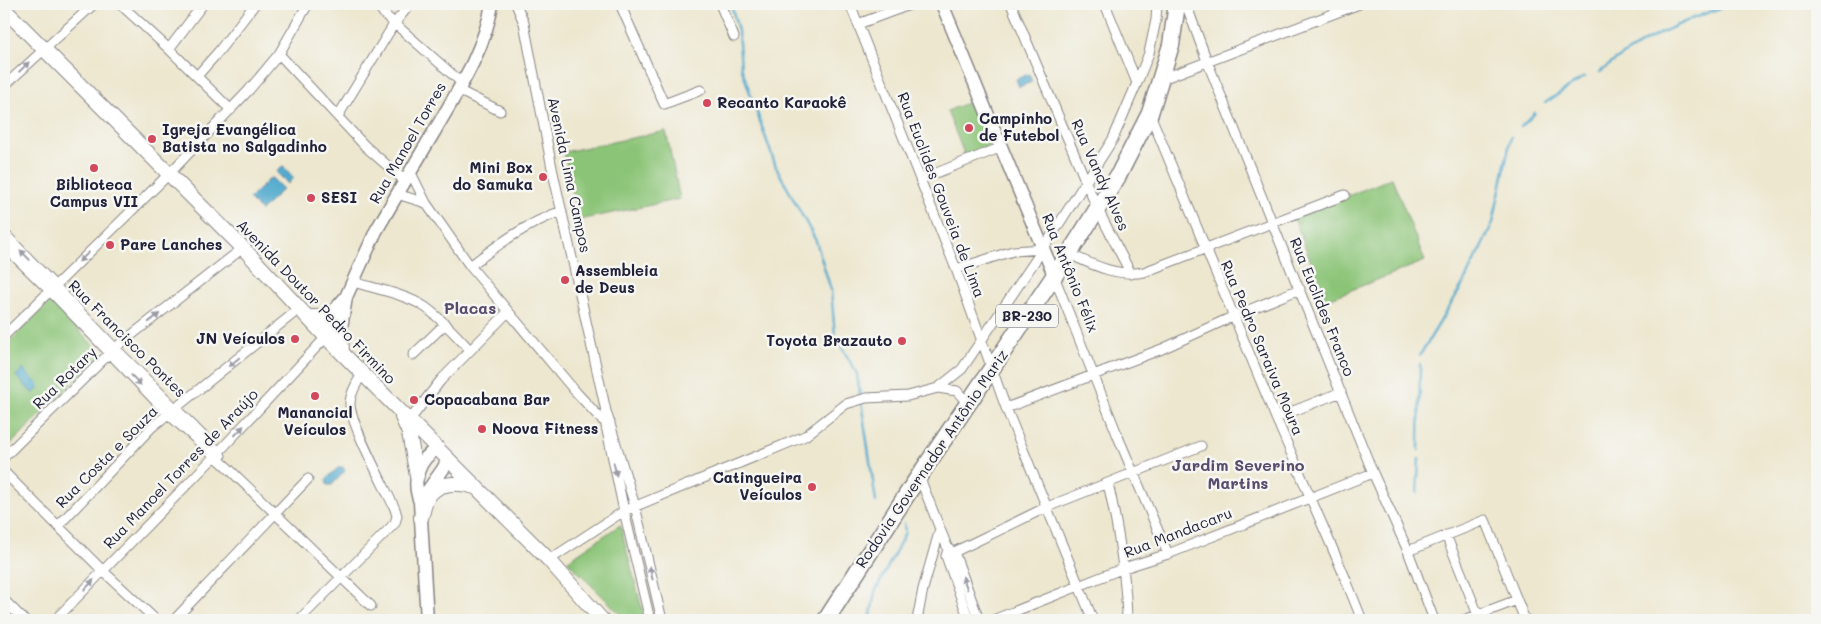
<svg xmlns="http://www.w3.org/2000/svg" width="1821" height="624" font-family="Mali,sans-serif">
	<rect width="100%" height="100%" fill="#f6f6f2"/>
	<filter id="ink" filterUnits="userSpaceOnUse"><feTurbulence type="fractalNoise" baseFrequency=".02" numOctaves="2"/><feDisplacementMap in="SourceGraphic" scale="10" xChannelSelector="R" yChannelSelector="G"/><feConvolveMatrix kernelMatrix="1 2 1 2 8 2 1 2 1" color-interpolation-filters="sRGB"/></filter>
	<filter id="wash" filterUnits="userSpaceOnUse"><feTurbulence type="fractalNoise" baseFrequency=".0096" numOctaves="4" result="noise"/><feDisplacementMap in="SourceGraphic" scale="20" xChannelSelector="R" yChannelSelector="G"/><feGaussianBlur stdDeviation="1.12" result="paint"/><feColorMatrix in="noise" values="0 0 0 0 0 0 0 0 0 0 0 0 0 0 0 0 0 1.4 0 .05"/><feComposite in="paint" operator="in"/></filter>
	<g filter="url(#wash)">
		<rect width="100%" height="100%" fill="#ede7cf"/>
		<path fill="#8bc477" stroke="#567359" d="M974,100L992,145L965,156L947,111Z
			M666,131L680,199L579,220L564,152Z
			M1392,178L1425,261L1326,300L1294,218Z
			M50,301L102,354L4,451V347Z
			M620,525L645,620H626L567,561Z"/>
		<path fill="#50a9cd" stroke="#396684" d="M1029,74L1032,82L1019,87L1016,79Z
			M283,166L294,178L288,184L276,172Z
			M271,177L283,189L261,211L249,199Z
			M23,369L40,386L33,394L16,376Z
			M339,467H343L345,471L332,485H327L326,479Z"/>
		<g fill="none" stroke-linecap="round" stroke-linejoin="round">
			<path stroke="#50a9cd" stroke-width="2.5" d="M731,4L738,31L741,67L776,167L816,241L831,290L835,335L857,374L876,502
				M1600,72C1639,40 1684,20 1732,4
				M1545,103L1584,77
				M1521,127L1535,113
				M1420,355L1463,284L1493,223L1511,137
				M1419,450L1420,364
				M1417,493L1419,459
				M870,620L875,592L905,533L904,523"/>
		</g>
	</g>
	<g filter="url(#ink)">
		<g fill="none" stroke-linecap="round" stroke-linejoin="round">
			<defs>
				<path id="street" d="M120,4L169,49L231,110
					M377,4L385,15L462,83
					M516,4L524,23L552,168L606,411L635,506L662,620
					M620,4L664,104L701,90
					M720,4L734,37
					M850,4L956,269L1006,408L1093,620
					M1011,4L1097,208L1131,274
					M1105,4L1137,83
					M1186,4L1207,61L1373,473L1408,551L1434,620
					M858,24L912,4
					M169,49L203,4
					M279,54L365,146L405,181
					M197,76L219,51L255,4
					M1162,79L1359,4
					M4,86L94,4
					M458,90L500,111
					M1150,114L1276,418L1344,575L1362,620
					M338,116L394,24L407,8
					M410,171L426,203L470,266L575,391L602,420L610,422
					M921,179L1002,147
					M397,194L426,203
					M4,233L115,348L219,452L221,456
					M4,246L49,290L169,415L227,467L371,606
					M1069,254C1093,265 1117,277 1144,272L1345,195
					M470,266C499,244 527,223 562,211
					M956,269L1013,251L1043,249
					M1054,276L1119,439L1168,554
					M353,282C373,288 408,295 425,307C442,319 456,335 470,350
					M4,336L169,174L249,90L279,54L308,4
					M413,355L445,324
					M938,388L957,391L968,404
					M1006,408L1162,349L1234,316L1300,289
					M1276,418L1341,392
					M409,421L441,380L508,312
					M605,421L624,511L650,620
					M4,457L115,348L243,248
					M4,472L102,570L156,620
					M919,476L948,549L946,556L969,620
					M1108,483C1118,528 1126,574 1127,620
					M58,526L152,427L299,309
					M1446,535L1480,620
					M950,550L954,552L979,620
					M1408,551L1485,520L1525,620
					M954,552L1047,507L1201,446
					M549,560L624,511L805,436L846,404L866,398L908,396L938,388L962,369L1043,249L1113,139L1137,83L1149,53L1156,20L1157,4
					M4,600L24,620
					M55,620L214,457L326,337
					M174,620L308,479
					M299,620L395,523L397,516L395,509C386,489 348,420 350,402C351,392 357,382 362,374
					M917,620L923,589L940,529
					M993,620L1124,568L1168,554L1373,473
					M1464,620L1517,600"/>
				<path id="secondary" d="M942,4L1054,275
					M346,297L328,318L326,337L335,333L341,328L346,297L376,231C395,198 414,165 434,132C457,92 485,50 492,4
					M424,496L443,469L448,459
					M427,620L420,502C412,481 417,460 438,448"/>
				<path id="primary" d="M4,9L243,248L326,337L549,560L602,620
					M307,317H322L333,311
					M341,328L342,353
					M402,417L409,433L417,476
					M421,518C423,512 424,505 427,499C436,481 460,482 475,487"/>
				<path id="highway" d="M826,620L913,485L1069,254L1118,176L1150,113L1171,45L1177,4"/>
			</defs>
			<use href="#street" stroke="#888485" stroke-width="11"/>
			<use href="#secondary" stroke="#888485" stroke-width="15"/>
			<use href="#primary" stroke="#888485" stroke-width="16"/>
			<use href="#highway" stroke="#888485" stroke-width="19"/>
			<use href="#street" stroke="#fff" stroke-width="9"/>
			<use href="#secondary" stroke="#fff" stroke-width="12"/>
			<use href="#primary" stroke="#fff" stroke-width="14"/>
			<use href="#highway" stroke="#fff" stroke-width="16"/>
		</g>
		<defs><path id="oneway-solid" d="M-6-.8H1V-3.2L6.5 0L1 3.2V.8H-6Z" transform="scale(1.25)"/></defs>
		<g fill="#9c9ca7">
			<use href="#oneway-solid" transform="translate(24 67) rotate(-44)"/>
			<use href="#oneway-solid" transform="translate(25 255) rotate(-134)"/>
			<use href="#oneway-solid" transform="translate(84 257) rotate(137)"/>
			<use href="#oneway-solid" transform="translate(154 318) rotate(-38)"/>
			<use href="#oneway-solid" transform="translate(234 362) rotate(141)"/>
			<use href="#oneway-solid" transform="translate(136 380) rotate(46)"/>
			<use href="#oneway-solid" transform="translate(239 431) rotate(-47)"/>
			<use href="#oneway-solid" transform="translate(615 469) rotate(78)"/>
			<use href="#oneway-solid" transform="translate(651 573) rotate(-104)"/>
			<use href="#oneway-solid" transform="translate(965 583) rotate(-110)"/>
			<use href="#oneway-solid" transform="translate(89 585) rotate(-47)"/>
		</g>
	</g>
	<g fill="#d1495b" stroke="#f6f6f2" stroke-width="2">
		<circle cx="707" cy="103" r="5"/>
		<circle cx="969" cy="128" r="5"/>
		<circle cx="152" cy="139" r="5"/>
		<circle cx="94" cy="168" r="5"/>
		<circle cx="543" cy="177" r="5"/>
		<circle cx="311" cy="198" r="5"/>
		<circle cx="110" cy="245" r="5"/>
		<circle cx="565" cy="280" r="5"/>
		<circle cx="295" cy="339" r="5"/>
		<circle cx="902" cy="341" r="5"/>
		<circle cx="315" cy="396" r="5"/>
		<circle cx="414" cy="400" r="5"/>
		<circle cx="482" cy="429" r="5"/>
		<circle cx="812" cy="487" r="5"/>
	</g>
	<g text-anchor="middle" stroke-width="5" stroke-linejoin="round" paint-order="stroke">
		<rect fill="#f6f6f2" stroke="#626272" stroke-width="1" x="996" y="304.5" width="62" height="23" rx="4"/>
		<g font-size="14" font-weight="bold" fill="#22223b">
			<text x="1027" y="321">BR-230</text>
		</g>
		<g font-size="15" font-weight="bold" fill="#22223b" stroke="#f6f6f2" text-anchor="start">
			<text x="717" y="108">Recanto Karaokê</text>
			<text x="979" y="124">Campinho<tspan x="979" dy="17">de Futebol</tspan></text>
			<text x="162" y="135">Igreja Evangélica<tspan x="162" dy="17">Batista no Salgadinho</tspan></text>
			<text x="533" y="173" text-anchor="end">Mini Box<tspan x="533" dy="17">do Samuka</tspan></text>
			<text x="94" y="190" text-anchor="middle">Biblioteca<tspan x="94" dy="17">Campus VII</tspan></text>
			<text x="321" y="203">SESI</text>
			<text x="120" y="250">Pare Lanches</text>
			<text x="575" y="276">Assembleia<tspan x="575" dy="17">de Deus</tspan></text>
			<text x="285" y="344" text-anchor="end">JN Veículos</text>
			<text x="892" y="346" text-anchor="end">Toyota Brazauto</text>
			<text x="424" y="405">Copacabana Bar</text>
			<text x="315" y="418" text-anchor="middle">Manancial<tspan x="315" dy="17">Veículos</tspan></text>
			<text x="492" y="434">Noova Fitness</text>
			<text x="802" y="483" text-anchor="end">Catingueira<tspan x="802" dy="17">Veículos</tspan></text>
		</g>
		<g font-size="15" fill="#22223b" stroke="#f6f6f2">
			<text transform="translate(408 143) rotate(-60)" y="5">Rua Manoel Torres</text>
			<text transform="translate(569 175) rotate(78)" y="5">Avenida Lima Campos</text>
			<text transform="translate(1100 175) rotate(66)" y="5">Rua Vandy Alves</text>
			<text transform="translate(941 195) rotate(69)" y="5">Rua Euclides Gouveia de Lima</text>
			<text transform="translate(1070 273) rotate(68)" y="5">Rua Antônio Félix</text>
			<text transform="translate(316 302) rotate(46)" y="5">Avenida Doutor Pedro Firmino</text>
			<text transform="translate(1322 307) rotate(68)" y="5">Rua Euclides Franco</text>
			<text transform="translate(127 339) rotate(45)" y="5">Rua Francisco Pontes</text>
			<text transform="translate(1262 348) rotate(67)" y="5">Rua Pedro Saraiva Moura</text>
			<text transform="translate(65 378) rotate(-44)" y="5">Rua Rotary</text>
			<text transform="translate(107 457) rotate(-45)" y="5">Rua Costa e Souza</text>
			<text transform="translate(932 459) rotate(-56)" y="5">Rodovia Governador Antônio Mariz</text>
			<text transform="translate(181 469) rotate(-46)" y="5">Rua Manoel Torres de Araújo</text>
			<text transform="translate(1178 533) rotate(-21)" y="5">Rua Mandacaru</text>
		</g>
		<g font-size="16" font-weight="bold" fill="#594d6d" stroke="#f6f6f2">
			<text x="470" y="314">Placas</text>
			<text x="1238" y="471">Jardim Severino<tspan x="1238" dy="18">Martins</tspan></text>
		</g>
	</g>
	<rect width="1821" height="624" fill="none" stroke="#f6f6f2" stroke-width="20"/>
</svg>
